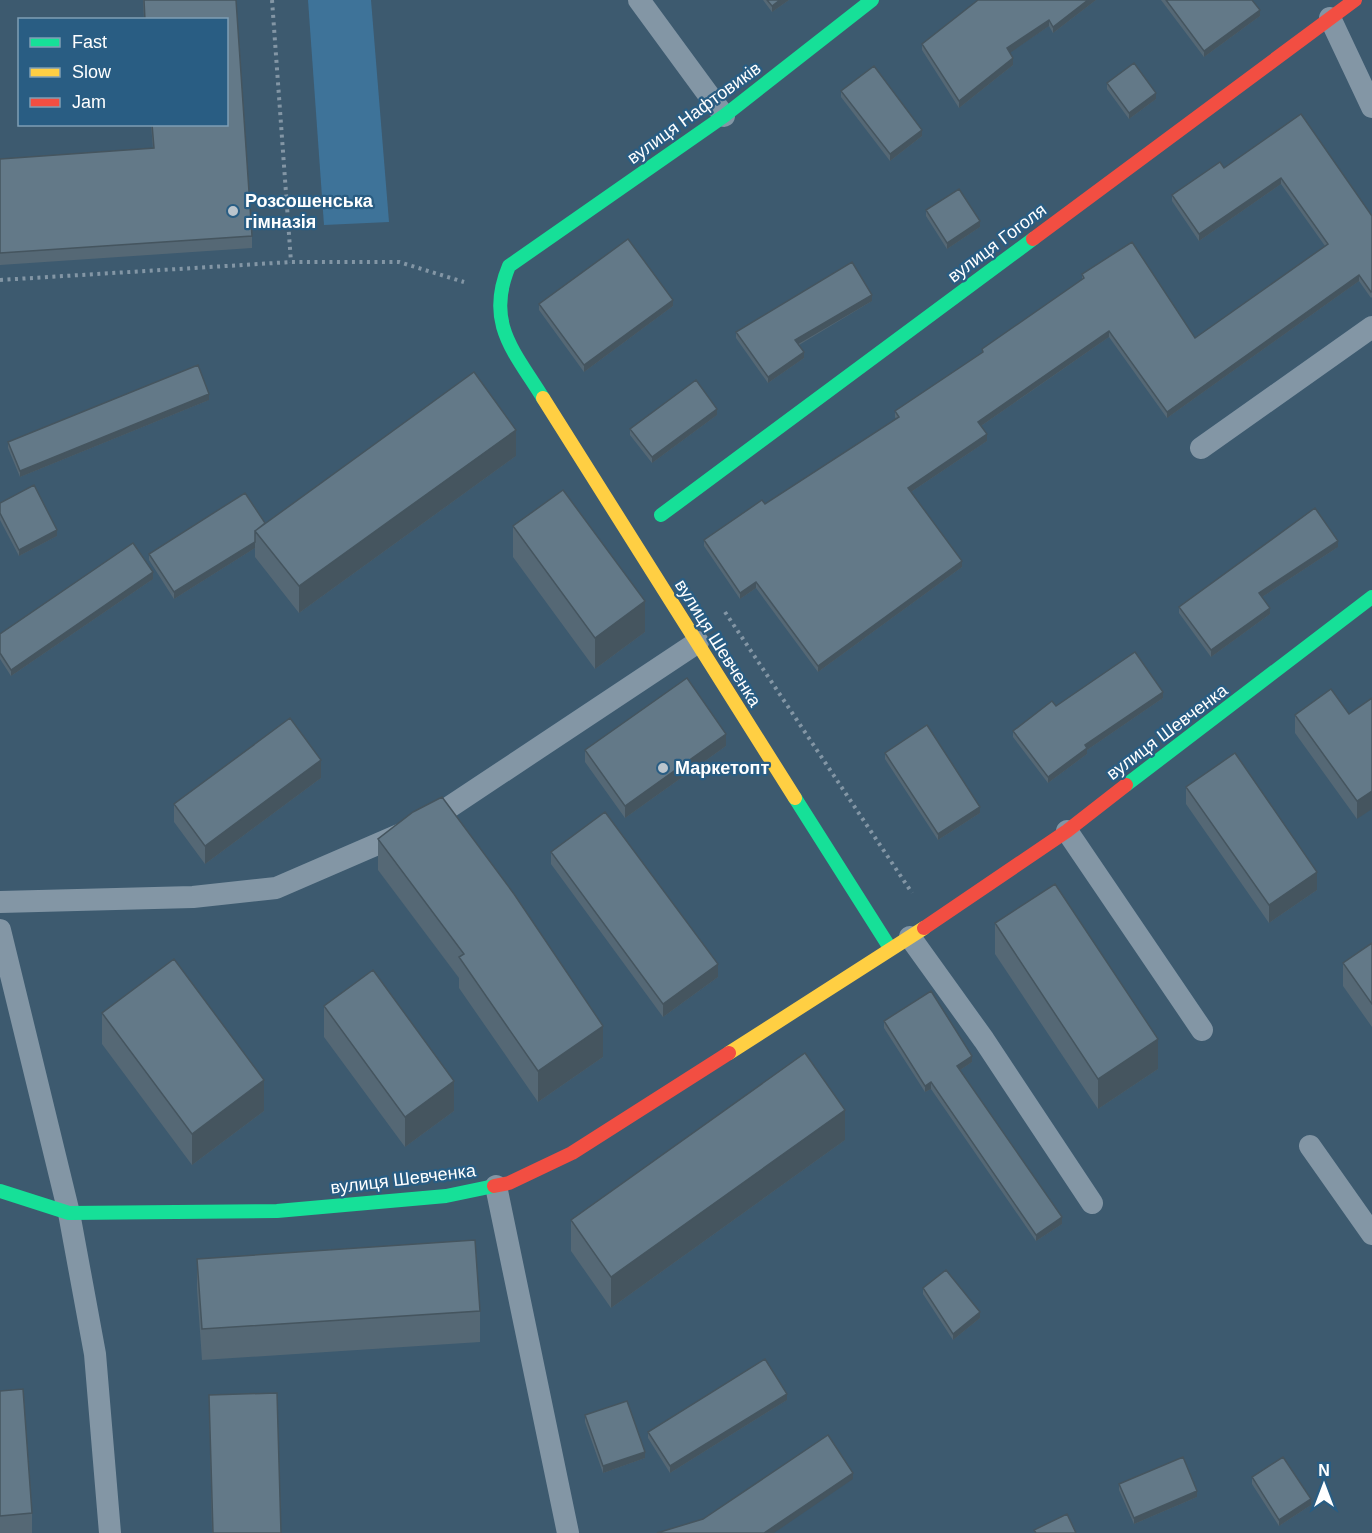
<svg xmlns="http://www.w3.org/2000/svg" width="1372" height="1533" font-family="Helvetica,sans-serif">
	<rect width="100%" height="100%" fill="#3d5a6f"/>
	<path fill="#3e7399" d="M308,0H371L389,222L324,225Z"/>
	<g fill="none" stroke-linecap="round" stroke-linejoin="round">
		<path stroke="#8396a5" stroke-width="4" stroke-dasharray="3 4.5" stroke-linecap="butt" d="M272,0L291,262
			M0,280L291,262H399L464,282
			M725,612L912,893"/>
		<path stroke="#8396a5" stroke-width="22" d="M639,0L724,116
			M1330,18L1372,107
			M1201,448L1372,327
			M1067,831L1202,1030
			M0,902L193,897L276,888L424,824L698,642
			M0,930L69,1213L95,1354L110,1533
			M910,937L984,1040L1092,1203
			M1310,1146L1372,1234
			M496,1186L568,1533"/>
		<path stroke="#16e098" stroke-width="14" d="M543,398C514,351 485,323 509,266L724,116L872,0
			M661,515L1033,239
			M1126,785L1372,597
			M795,798L890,948
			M0,1191L69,1213L277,1211L446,1196L494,1186"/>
		<path stroke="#ffcf43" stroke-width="14" d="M543,398L795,798
			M729,1053L924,928"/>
		<path stroke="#f24e42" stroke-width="14" d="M1033,239L1355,0
			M924,928L1067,831L1126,785
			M494,1186L509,1183L572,1153L729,1053"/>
	</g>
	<path fill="#556875" d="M143,0H236L252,236V248L0,265V159L153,149L151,124H226V20H144Z
		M763,0H789L772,12Z
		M1096,0L1053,33L1049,26L1009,53L1013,65L959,108L922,50V44Z
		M1161,0H1252L1260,16L1204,57Z
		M1107,83L1156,99L1129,119L1107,89Z
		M841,91L922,136L890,161L841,97Z
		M1301,114L1372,216V297L1371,298L1359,281L1167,418L1109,337L981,426L987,441L911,492L962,567L818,672L756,588L740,599L704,546V540L765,504L896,419L895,417V411L982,353V349L1082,280V274L1195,338L1325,246L1281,184L1199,241L1172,201V195L1224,168Z
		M926,210L980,227L947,249L926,216Z
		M872,301L799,345L804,358L768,383L736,338V332Z
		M539,304L673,306L584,372L539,310Z
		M209,400L20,477L8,448V442Z
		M717,415L652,463L630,435V429Z
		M516,456L299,613L255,557V548L174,599L149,560V554Z
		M0,503L57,536L19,556L0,520Z
		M513,526L645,632L595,669L513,557Z
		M1338,547L1262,597L1270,614L1211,657L1179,613V607Z
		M153,579L11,676L0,659V634Z
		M1163,698L1087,750V754L1048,783L1013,737V731L1056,706Z
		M1372,698L1357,819L1295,733V715L1349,714Z
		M726,746L625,818L585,762V750Z
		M885,753L980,813L938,840L885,759Z
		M321,778L205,864L174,822V804Z
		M1186,787L1317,890L1269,923L1186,804Z
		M378,839L603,1057L538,1102L459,988V978L378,870Z
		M551,852L718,977L663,1017L551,864Z
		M995,923L1158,1069L1098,1109L995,954Z
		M1372,943V1027L1343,986V963Z
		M324,1006L454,1111L405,1147L324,1037Z
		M102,1013L264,1111L192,1165L102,1044Z
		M884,1021L972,1062L960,1070L1062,1224L1036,1241L931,1089L925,1092L884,1028Z
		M845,1140L611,1308L571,1251V1220Z
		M197,1259L480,1311V1342L202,1360L197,1289Z
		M923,1288L980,1318L953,1340L923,1294Z
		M0,1391L32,1513V1533H0Z
		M209,1395L281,1533H212Z
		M787,1400L670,1473L648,1438V1432Z
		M585,1415L645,1458L603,1473L585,1422Z
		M1252,1477L1311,1505L1279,1526L1252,1484Z
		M1119,1484L1197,1497L1134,1524L1119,1490Z"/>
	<path fill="#45555f" d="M780,0H789L772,12V6Z
		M1088,0H1096L1053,33V27Z
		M1260,10V16L1204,57V51Z
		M1049,20V26L1007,55V48Z
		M1013,58V65L959,108V101Z
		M1156,93V99L1129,119V113Z
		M922,130V136L890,161V154Z
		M1281,178V184L1199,241V234Z
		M980,221V227L947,249V243Z
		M1359,275V281L1167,418V412Z
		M872,295V301L795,346V340Z
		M673,300V306L584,372V365Z
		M1109,331V337L978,428V422Z
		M804,352V358L768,383V377Z
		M209,394V400L20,477V471Z
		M717,409V415L652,463V457Z
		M516,430V456L299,613V586Z
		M987,434V441L908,494V488Z
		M57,530V536L19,556V550Z
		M1338,541V547L1259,599V593Z
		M255,542V548L174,599V592Z
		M962,561V567L818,672V666Z
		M153,572V579L11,676V670Z
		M756,582V588L740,599V593Z
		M645,601V632L595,669V638Z
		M1270,608V614L1211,657V650Z
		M1163,692V698L1087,750V754L1048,783V777L1085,745Z
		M726,734V746L625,818V806Z
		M321,760V778L205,864V846Z
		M1372,791V809L1357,819V801Z
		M980,807V813L938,840V834Z
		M1317,872V890L1269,923V905Z
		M718,964V977L663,1017V1004Z
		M603,1026V1057L538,1102V1071Z
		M1158,1039V1069L1098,1109V1079Z
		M972,1056V1062L957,1072V1066Z
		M264,1080V1111L192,1165V1134Z
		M454,1081V1111L405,1147V1117Z
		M931,1082V1089L925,1092V1086Z
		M845,1110V1140L611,1308V1277Z
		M1062,1217V1224L1036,1241V1235Z
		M980,1312V1318L953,1340V1334Z
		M787,1394V1400L670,1473V1466Z
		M645,1452V1458L603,1473V1466Z
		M853,1473V1479L774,1533H764Z
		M1197,1491V1497L1134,1524V1518Z
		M1311,1499V1505L1279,1526V1520Z"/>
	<path fill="#637988" stroke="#45555f" stroke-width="1.5" d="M144,0H236L252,236L0,253V159L154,148L152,124H226V20H145Z
		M767,0H780L772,6Z
		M978,0H1088L1053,27L1049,20L1007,48L1013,58L959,101L922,44Z
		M1166,0H1252L1260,10L1204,51Z
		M1134,63L1156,93L1129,113L1107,83Z
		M874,66L922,130L890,154L841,91Z
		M1301,114L1372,216V291L1371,292L1359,275L1167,412L1109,331L978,422L987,434L908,488L962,561L818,666L756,582L740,593L704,540L762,500L765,504L899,417L895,411L983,352L982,349L1084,278L1082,274L1132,242L1195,338L1328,244L1281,178L1199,234L1172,195L1220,162L1224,168Z
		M959,189L980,221L947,243L926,210Z
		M628,239L673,300L584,365L539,304Z
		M852,262L872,295L795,340L804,352L768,377L736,332Z
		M198,365L209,394L20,471L8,442Z
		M474,372L516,430L299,586L255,531Z
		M696,380L717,409L652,457L630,429Z
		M34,485L57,530L19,550L0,513V503Z
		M563,490L645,601L595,638L513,526Z
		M245,493L265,523L255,531V542L174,592L149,554Z
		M1315,508L1338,541L1259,593L1270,608L1211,650L1179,607Z
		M133,543L153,572L11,670L0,653V634Z
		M1135,652L1163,692L1085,745L1087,748L1048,777L1013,731L1052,701L1056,706Z
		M687,678L726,734L625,806L585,750Z
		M1331,689L1349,714L1372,698V791L1357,801L1295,715Z
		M290,718L321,760L205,846L174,804Z
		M927,725L980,807L938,834L885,753Z
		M1235,753L1317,872L1269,905L1186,787Z
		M442,797L514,894L603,1026L538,1071L459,957L464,954L378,839L413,812Z
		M605,812L718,964L663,1004L551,852Z
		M1055,884L1158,1039L1098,1079L995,923Z
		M1372,943V1004L1343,963Z
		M174,959L264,1080L192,1134L102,1013Z
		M373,970L454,1081L405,1117L324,1006Z
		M931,991L972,1056L957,1066L1062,1217L1036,1235L931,1082L925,1086L884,1021Z
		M805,1053L845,1110L611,1277L571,1220Z
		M475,1240L480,1311L202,1329L197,1259Z
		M946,1270L980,1312L953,1334L923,1288Z
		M765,1359L787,1394L670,1466L648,1432Z
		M23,1389L32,1513L0,1516V1391Z
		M277,1393L281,1533H213L209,1395Z
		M627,1401L645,1452L603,1466L585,1415Z
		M828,1435L853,1473L764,1533H657L703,1519Z
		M1183,1457L1197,1491L1134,1518L1119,1484Z
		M1283,1457L1311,1499L1279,1520L1252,1477Z
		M1067,1514L1076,1533H1036L1034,1530Z"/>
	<g fill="#bbc5cd" stroke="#295d83" stroke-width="2">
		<circle cx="233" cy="211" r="6"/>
		<circle cx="663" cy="768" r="6"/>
	</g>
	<g text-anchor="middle" stroke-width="4.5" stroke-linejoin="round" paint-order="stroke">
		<g font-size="18" fill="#fff" stroke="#295d83">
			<text transform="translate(694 113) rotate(-36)" y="6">вулиця Нафтовиків</text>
			<text transform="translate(997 243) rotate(-37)" y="6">вулиця Гоголя</text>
			<text transform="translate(718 643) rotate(58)" y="6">вулиця Шевченка</text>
			<text transform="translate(1167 732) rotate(-37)" y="6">вулиця Шевченка</text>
			<text transform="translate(403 1179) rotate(-7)" y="6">вулиця Шевченка</text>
		</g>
		<g font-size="18" font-weight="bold" fill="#fff" stroke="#295d83" text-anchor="start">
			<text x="245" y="207">Розсошенська<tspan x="245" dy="21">гімназія</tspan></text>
			<text x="675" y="774">Маркетопт</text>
		</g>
	</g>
	<rect x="18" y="18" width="210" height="108" fill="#295d83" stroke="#7f9eb5" stroke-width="1.5"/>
	<rect x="30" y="38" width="30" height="9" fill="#16e098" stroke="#7f9eb5" stroke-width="1.5"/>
	<text x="72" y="48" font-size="18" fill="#ffffff">Fast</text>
	<rect x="30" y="68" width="30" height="9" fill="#ffcf43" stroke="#7f9eb5" stroke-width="1.5"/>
	<text x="72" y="78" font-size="18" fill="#ffffff">Slow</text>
	<rect x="30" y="98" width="30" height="9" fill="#f24e42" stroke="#7f9eb5" stroke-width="1.5"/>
	<text x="72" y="108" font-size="18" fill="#ffffff">Jam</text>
	<g transform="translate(1324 1485)" stroke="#295d83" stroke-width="4.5" paint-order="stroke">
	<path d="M0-4.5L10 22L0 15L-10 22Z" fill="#ffffff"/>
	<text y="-9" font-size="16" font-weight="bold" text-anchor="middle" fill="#ffffff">N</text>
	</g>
</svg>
